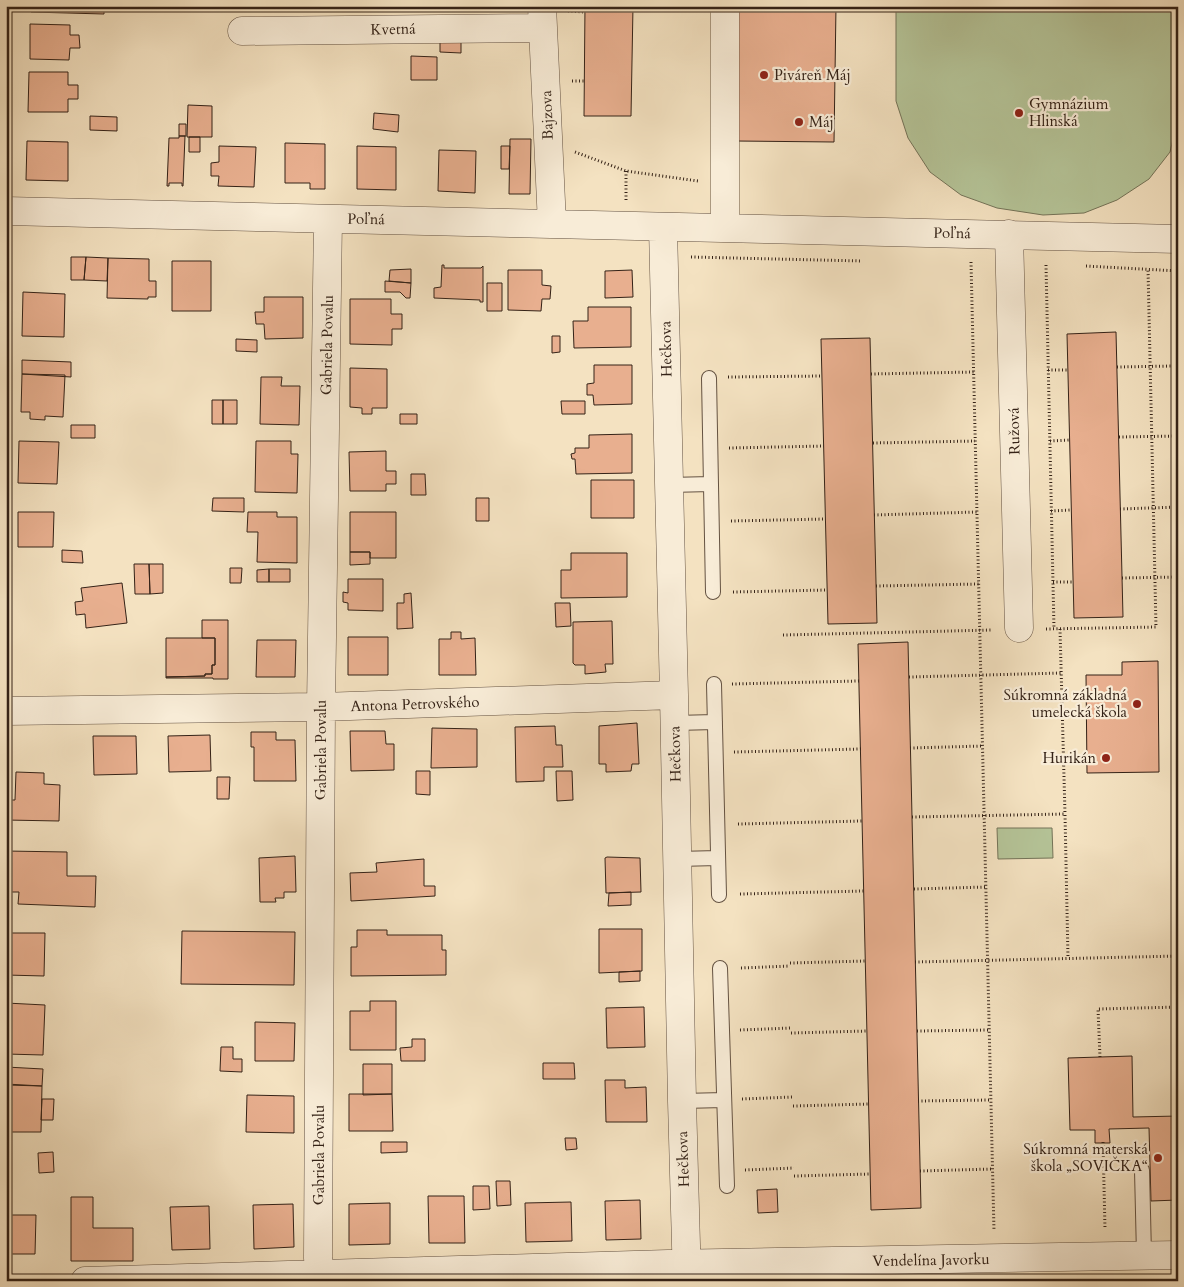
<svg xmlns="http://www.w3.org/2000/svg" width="1184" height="1287" font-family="Cardo,serif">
	<rect width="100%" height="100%" fill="#f4e2c1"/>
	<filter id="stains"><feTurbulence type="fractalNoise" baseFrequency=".004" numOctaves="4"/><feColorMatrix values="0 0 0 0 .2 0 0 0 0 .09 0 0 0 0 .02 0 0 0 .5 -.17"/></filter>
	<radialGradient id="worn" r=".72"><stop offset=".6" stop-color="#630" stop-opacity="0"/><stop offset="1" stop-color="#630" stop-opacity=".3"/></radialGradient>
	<path fill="#b5c498" stroke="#747358" d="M896,6H1178V117L1170,152L1149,179L1117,200L1084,213L1043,215L997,208L961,195L930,172L908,138L896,101Z
		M997,828H1052L1053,858L998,859Z"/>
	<path fill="#e8af8f" stroke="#342217" d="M31,6H104V14L31,12Z
		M585,6H633L631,116H584Z
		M737,6H836L834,142L736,141Z
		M30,24L70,25V35H79L80,48H70L69,60L30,59Z
		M440,34L461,35V53L440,52Z
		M411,56L437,57V80H411Z
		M29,72H68V85H78V99H68V112H28Z
		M188,105L212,106V137H187Z
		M374,113L399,115L398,132L373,129Z
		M90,116L117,117V131L90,130Z
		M179,124H186V136H179Z
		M179,136H185L183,186H182V183H169V186H167L169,138H179Z
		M189,137H200V152H189Z
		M510,139H531L530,194H509Z
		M27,141L68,142V181L26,180Z
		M285,143L325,144V189H310V183H285Z
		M219,146L256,147L254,187L218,186L219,176H211V163L219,162Z
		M357,146L396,147V190L357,189Z
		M501,146H510L509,169H501Z
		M439,150L476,151L475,193L438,191Z
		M71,257H86L84,280H71Z
		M86,257L108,258L107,281L84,280Z
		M108,258L149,259V281H156V297H148V299L107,298Z
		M172,261H211V311H172Z
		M442,265H444V268H481L483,266V302H480V300L434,298V288L441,287Z
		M411,269V283L389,281L390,270Z
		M508,270H542V285L551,286L550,299H542L541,311L508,310Z
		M632,270L633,297L605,298V271Z
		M385,281L411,283L410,298H406L400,292H385Z
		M487,283H502V311H487Z
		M23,292L65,294L64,337L22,336Z
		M264,297H303V338L265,339L264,324H256L255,312H264Z
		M350,299H391V314H402V329H392V345L350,344Z
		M588,307H631V347L574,348L573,321H588Z
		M1116,332L1123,617L1074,618L1067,334Z
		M552,336H560V352L552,353Z
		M870,338L877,623L828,624L821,339Z
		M236,339L257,340V352L236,351Z
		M22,360L71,362V377L22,374Z
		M594,365H632V404L594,405L593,395H587V384L594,383Z
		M350,368L387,369V408H372V414H362V408L350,407Z
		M22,374L65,375L63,417L45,416V420L30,419V412H21Z
		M261,377H282L281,386H300L299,425L260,424Z
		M212,400H223V424H212Z
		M223,400H237V424H223Z
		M561,401H585V414H562Z
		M400,414H417V424H400Z
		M71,425H95V438H71Z
		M632,434V473L576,474L575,459H572L571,454L575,453V448H589V435Z
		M19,441L59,442L57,484L18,483Z
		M256,441H291V454H298L297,493L255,492Z
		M386,451V471H396V484H386V491H350L349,452Z
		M411,474H425L426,495H411Z
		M591,480H634V518H591Z
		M213,498H244V512L212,511Z
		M476,498H489V521H476Z
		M18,512H54L53,547H18Z
		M248,512H277V517H297V563L257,562L258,532H247Z
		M350,512H396V558H370V552H350Z
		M62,550L82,551L83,563L62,562Z
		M350,552H370V564L350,565Z
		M571,553H627V597L561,598V570H571Z
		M134,564H149L150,594H135Z
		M149,564H163V593L150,594Z
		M230,568H242L241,583H230Z
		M269,569V582H257V570Z
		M269,569H290V582H269Z
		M348,579H383V611L348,610V603L343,602V592L348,593Z
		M122,583L127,623L86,628L85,614L76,615L75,602L83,601L81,588Z
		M411,593L413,628L397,629V603H404V594Z
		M555,603H570L571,626L556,627Z
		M202,620H228V679H213V678H166V677L205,676V674H212V665H215V638H202Z
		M612,621L613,664H605L606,672L585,674V665H575L573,663V622Z
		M451,632H461V639L475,638L476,675H439V639H451Z
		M348,637H388V675H348Z
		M166,638H215V665H212V674H205V676L166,677Z
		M257,640H296L295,677H256Z
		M908,642L921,1208L871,1210L858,644Z
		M1158,661L1159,772L1087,773L1086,675H1122V662Z
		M637,723L639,764H632L631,771L606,772V764H599V726Z
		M555,726L556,745H562L563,767H544V781L516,782L515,727Z
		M432,728L477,729V767L431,768Z
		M350,731H385L386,744H394V770L351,771Z
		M251,732H276V740H295L296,781H254V747H251Z
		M210,735L211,771L169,772L168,736Z
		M93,736H136L137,774L94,775Z
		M416,771H430V795L416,794Z
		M556,771H572L573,800L557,801Z
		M16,772L44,773V784L60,785L59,821L6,820V800H15Z
		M217,777H230L229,799H217Z
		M6,851L67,852V876H96L95,907L18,904L19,892H6Z
		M295,856L296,892H284V898H275L276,902H260L259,858Z
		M607,857L640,858L641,892L606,893L605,858Z
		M424,859V886H435V896L351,901L350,873L377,872L376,863Z
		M631,892V905L608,906L609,893Z
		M599,929H642V971L599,973Z
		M357,930H387V935H442V950H446V975L351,976V947H357Z
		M182,931L295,932L294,985L181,984Z
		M6,933H45L44,976L6,975Z
		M640,971V981L619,982V972Z
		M370,1001H396V1050H350V1011H370Z
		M6,1003L45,1005L43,1055L6,1054Z
		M644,1007L645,1047L607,1048L606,1008Z
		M255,1022L295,1023L294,1061H255Z
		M412,1039H425V1061H401L400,1048L412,1047Z
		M221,1047H233V1059H242V1072L220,1071Z
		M1132,1056L1133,1117L1178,1116V1200L1151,1201L1149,1128L1109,1129L1110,1143H1095V1130H1070L1068,1058Z
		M543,1063H574L575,1079H543Z
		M363,1064H392V1094L363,1095Z
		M6,1067L43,1069L42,1086L6,1084Z
		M605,1080H625V1088L646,1087L647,1122H606Z
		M6,1085L42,1086L41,1132H6Z
		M349,1094H392L393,1131H349Z
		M247,1095L294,1096V1133L246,1132Z
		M42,1099H54L53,1120H41Z
		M565,1138H576L577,1149L566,1150Z
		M381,1142H407V1152L381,1153Z
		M53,1152L54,1172L39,1173L38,1153Z
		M496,1181H510L511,1205L497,1206Z
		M473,1186H489L490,1209L473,1210Z
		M777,1189L778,1212L758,1213L757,1190Z
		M428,1196H464L465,1243H429Z
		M71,1197H93V1228H133V1261H71Z
		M640,1200L641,1239L606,1240L605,1201Z
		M571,1202L572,1241L526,1242L525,1203Z
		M390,1203V1244L349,1245V1204Z
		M293,1204L294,1247L254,1249L253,1205Z
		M209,1206L210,1249L172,1250L170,1207Z
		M6,1215H36L35,1254H6Z"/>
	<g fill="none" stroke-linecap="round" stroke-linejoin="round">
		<defs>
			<path id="lane" d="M709,378L713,592
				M669,485L711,484
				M714,684L719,895
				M675,723L715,722
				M677,859L718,858
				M720,968L727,1186
				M682,1101L724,1100
				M1142,1170L1144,1255"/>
			<path id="street" d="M542,6L552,224
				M242,31L543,28
				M6,211L1178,239
				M663,227L674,695L682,1101L687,1281
				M725,228V6
				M1009,234L1019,628
				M6,711L321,707L674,695
				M85,1281L668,1264L1178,1255
				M321,1281L318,1258L321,707L328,219"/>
		</defs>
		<use href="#lane" stroke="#645242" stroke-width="16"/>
		<use href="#street" stroke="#645242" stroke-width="29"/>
		<path stroke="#342217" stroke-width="3" stroke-dasharray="1 2.5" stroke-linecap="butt" d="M633,9H700
			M568,11L585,12
			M572,81H584
			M575,152L626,171L698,181
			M626,171V201
			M691,257L862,261
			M971,262L994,1231
			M1046,265L1054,629
			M1086,266L1178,271
			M1117,367L1174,366
			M1048,370H1068
			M871,374L974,372
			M728,377L822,376
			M1119,437L1177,436
			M1050,441L1070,440
			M873,443L975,441
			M729,448L824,446
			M1120,509L1178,507
			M1051,511L1071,510
			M874,515L977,512
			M731,521L825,519
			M1122,578L1178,577
			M1053,582H1073
			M876,586L979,584
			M733,592L827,590
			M1046,629L1156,627L1148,269
			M1060,629L1065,814
			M783,635L992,630
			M909,677L1061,673
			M732,684L859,681
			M910,748L983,746
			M734,752L861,749
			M912,817L1065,814L1068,958
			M738,824L862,821
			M914,889L986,887
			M740,894L864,891
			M915,962L1178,956
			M790,963L865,961
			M741,968L790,966
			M740,1030L791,1028
			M917,1031L989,1030
			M791,1033L867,1031
			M1100,1057L1098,1009L1178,1007
			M742,1099L793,1097
			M918,1101L991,1100
			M793,1106L869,1104
			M1103,1142L1105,1229
			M745,1170L794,1168
			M920,1171L992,1169
			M794,1176L870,1174"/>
		<use href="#lane" stroke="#f8ecd7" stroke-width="14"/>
		<use href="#street" stroke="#f8ecd7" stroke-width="28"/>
	</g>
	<g fill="#8f2418" stroke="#f8ecd7" stroke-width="2">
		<circle cx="764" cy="75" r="5"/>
		<circle cx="1019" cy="113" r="5"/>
		<circle cx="799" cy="122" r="5"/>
		<circle cx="1137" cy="704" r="5"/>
		<circle cx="1106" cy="758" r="5"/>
		<circle cx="1158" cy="1158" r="5"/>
	</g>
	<g text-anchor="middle" stroke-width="4.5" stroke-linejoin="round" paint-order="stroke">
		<g font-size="15" fill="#342217" stroke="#f8ecd7">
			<text transform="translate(393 29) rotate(-1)" y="5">Kvetná</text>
			<text transform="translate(547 115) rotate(-92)" y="5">Bajzova</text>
			<text transform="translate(366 219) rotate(1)" y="5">Poľná</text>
			<text transform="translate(952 233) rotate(1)" y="5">Poľná</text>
			<text transform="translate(327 345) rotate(-89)" y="5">Gabriela Povalu</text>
			<text transform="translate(666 349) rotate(-91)" y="5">Hečkova</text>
			<text transform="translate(1014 431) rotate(-91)" y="5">Ružová</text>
			<text transform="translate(415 704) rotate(-2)" y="5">Antona Petrovského</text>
			<text transform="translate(321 750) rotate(-90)" y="5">Gabriela Povalu</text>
			<text transform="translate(675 754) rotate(-91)" y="5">Hečkova</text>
			<text transform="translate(319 1155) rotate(-90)" y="5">Gabriela Povalu</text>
			<text transform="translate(683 1159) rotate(-92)" y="5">Hečkova</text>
			<text transform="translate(931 1260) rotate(-1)" y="5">Vendelína Javorku</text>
		</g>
		<g font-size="15" fill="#342217" stroke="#f8ecd7" text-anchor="start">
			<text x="774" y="80">Piváreň Máj</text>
			<text x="1029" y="109">Gymnázium<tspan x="1029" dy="17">Hlinská</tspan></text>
			<text x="809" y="127">Máj</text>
			<text x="1127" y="700" text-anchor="end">Súkromná základná<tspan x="1127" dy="17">umelecká škola</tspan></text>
			<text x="1096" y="763" text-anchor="end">Hurikán</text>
			<text x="1148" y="1154" text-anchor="end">Súkromná materská<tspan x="1148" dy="17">škola „SOVIČKA“</tspan></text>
		</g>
	</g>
	<rect width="1184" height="1287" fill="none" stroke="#f4e2c1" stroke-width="25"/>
	<rect x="8" y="8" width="1169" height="1272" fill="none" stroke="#342217" stroke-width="2.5"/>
	<rect x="12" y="12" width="1159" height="1262" fill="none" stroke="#342217"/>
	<rect width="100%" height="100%" filter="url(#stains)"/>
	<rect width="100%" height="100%" fill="url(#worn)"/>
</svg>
